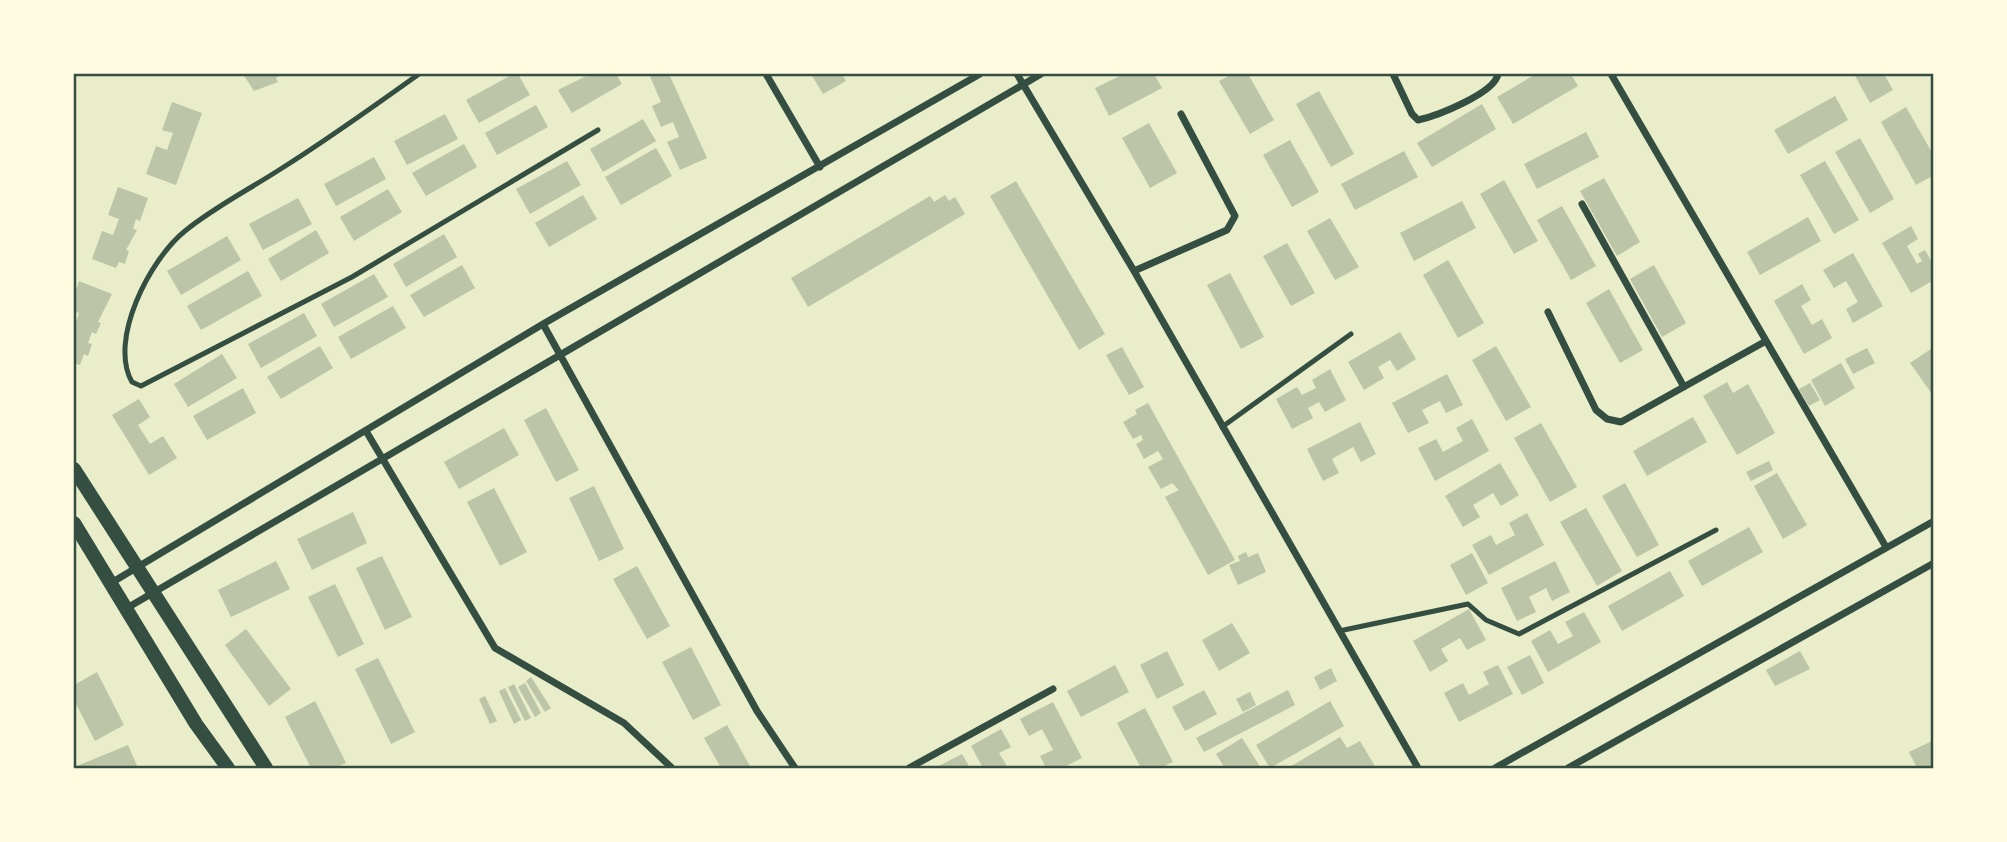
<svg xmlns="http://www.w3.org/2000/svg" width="2007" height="842" font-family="'PT Sans Narrow',sans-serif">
	<rect width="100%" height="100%" fill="#e9edc9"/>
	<path fill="#bcc5a7" d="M243,74H283L276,78L278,82L254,91Z
		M513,74H518L530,95L479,123L466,100Z
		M590,74H616L622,84L572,113L558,90Z
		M649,74H669L707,158L680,170L667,142L679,137L673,122L661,127L652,106L661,102Z
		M811,74H842L846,81L823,94Z
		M1124,74H1154L1162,88L1109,116L1095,88Z
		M1232,74H1248L1274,120L1250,134L1219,81Z
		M1536,74H1571L1578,86L1513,124L1497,97Z
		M1854,74H1884L1893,90L1870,103Z
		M1319,91L1354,154L1331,167L1296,104Z
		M1835,96L1848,120L1788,154L1774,130Z
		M172,102L202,113L176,185L146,174L156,146L167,150L173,133L162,130Z
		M1482,104L1496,129L1432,167L1417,143Z
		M536,105L548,127L497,155L485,133Z
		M1906,107L1934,156V175L1916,185L1881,122Z
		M445,114L458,139L407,165L394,141Z
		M643,119L656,141L603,172L590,149Z
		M1149,123L1177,173L1150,188L1122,138Z
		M1586,132L1599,157L1537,189L1524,164Z
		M1860,138L1894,199L1870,213L1835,152Z
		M1290,140L1319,192L1292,207L1263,155Z
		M464,144L477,167L426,196L412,173Z
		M656,148L672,176L621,205L605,177Z
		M1404,151L1418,177L1355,210L1341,184Z
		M374,157L386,179L336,206L324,184Z
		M567,161L581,185L530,214L516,189Z
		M1825,161L1859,220L1834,234L1800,175Z
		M1604,178L1640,242L1617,256L1580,191Z
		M1504,180L1538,241L1514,254L1480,194Z
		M1016,181L1105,334L1079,350L990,196Z
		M118,187L148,198L140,221L136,219L133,229L137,230L126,250L129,251L125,264L119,262L116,268L92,259L102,231L113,235L119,219L108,215Z
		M388,189L402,212L354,241L340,217Z
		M583,195L597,219L549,247L535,223Z
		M945,195L949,201L955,197L965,214L808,307L791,278L930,196L934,202Z
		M298,198L312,224L263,250L249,224Z
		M1462,201L1476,228L1414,261L1400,233Z
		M1562,206L1596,266L1571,280L1537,220Z
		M1808,217L1821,241L1760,275L1747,252Z
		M1330,218L1359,267L1335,280L1307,231Z
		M1911,226L1918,239L1907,246L1917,264L1922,261L1918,254L1925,250L1934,266V280L1911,293L1882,243Z
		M316,230L329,253L281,281L268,259Z
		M444,234L457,257L406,287L393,264Z
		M227,236L241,260L181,295L167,271Z
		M1287,243L1315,293L1291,306L1263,256Z
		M1853,253L1883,306L1853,323L1846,309L1858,302L1846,281L1834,288L1823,270Z
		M1448,260L1484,323L1458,338L1423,275Z
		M462,265L475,288L424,317L410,295Z
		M1654,265L1686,323L1662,337L1630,279Z
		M248,271L262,296L201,330L187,306Z
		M1230,273L1264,337L1241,349L1207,285Z
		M374,274L388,297L334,327L321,304Z
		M79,281L112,294L98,322L101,323L96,334L92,332L88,343L92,344L88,356L84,354L80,365L74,363V328L79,313L74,311V296Z
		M1802,284L1811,300L1801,306L1812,325L1822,319L1832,338L1804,354L1774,301Z
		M1609,289L1643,350L1620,363L1586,303Z
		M393,306L406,328L351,359L338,337Z
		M304,313L317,336L261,368L248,344Z
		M1400,332L1416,359L1397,371L1390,360L1378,367L1384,378L1364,390L1348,362Z
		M320,346L333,368L281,399L267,377Z
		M1496,346L1531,407L1506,421L1472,360Z
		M1122,347L1144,387L1129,395L1106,355Z
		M1934,347V397L1910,363Z
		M1867,348L1875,363L1853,374L1845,359Z
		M222,354L237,378L188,407L174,384Z
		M1841,363L1855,388L1825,406L1811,380Z
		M1330,369L1346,400L1325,412L1319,402L1308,408L1313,418L1292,429L1276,399L1297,387L1302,395L1316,388L1312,380Z
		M1447,374L1463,405L1446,413L1440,401L1422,410L1429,423L1408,433L1392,403Z
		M1727,382L1733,393L1748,384L1775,433L1737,455L1703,396Z
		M1810,383L1820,400L1809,406L1799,389Z
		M243,388L256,413L207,440L193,416Z
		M139,399L150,417L138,425L150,444L163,436L177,458L149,475L112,415Z
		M1148,403L1235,560L1208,575L1165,497L1179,490L1172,483L1161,489L1148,467L1163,459L1158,451L1144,459L1136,444L1143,440L1141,435L1133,439L1123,422L1137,414L1135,410Z
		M546,408L579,470L556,482L524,420Z
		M1693,417L1707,442L1647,476L1633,451Z
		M1472,419L1489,451L1435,481L1418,448L1436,439L1443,452L1463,441L1456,428Z
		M1360,422L1376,454L1361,462L1353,447L1332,459L1339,473L1323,481L1307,449Z
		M1541,423L1577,487L1550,502L1514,438Z
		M504,428L519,455L459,489L444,462Z
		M1769,461L1773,470L1751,481L1746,472Z
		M1500,463L1519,495L1501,506L1493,493L1473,505L1480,517L1463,527L1445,496Z
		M1777,473L1807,525L1783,539L1754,486Z
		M1625,483L1659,545L1637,557L1602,496Z
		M594,486L624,549L599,561L569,498Z
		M494,488L527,552L500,566L467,502Z
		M1586,508L1622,571L1597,586L1560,522Z
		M353,512L367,543L312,570L297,539Z
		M1527,513L1544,545L1489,575L1472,545L1491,535L1496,545L1515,535L1509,523Z
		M1749,527L1763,552L1702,586L1688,561Z
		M1246,552L1248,557L1258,553L1266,572L1238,585L1229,565L1240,561L1238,556Z
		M1472,553L1488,583L1466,595L1450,565Z
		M382,556L412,617L385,630L356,568Z
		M276,561L290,589L231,617L218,590Z
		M1555,561L1570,592L1552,601L1546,588L1529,597L1536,612L1517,621L1501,588Z
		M637,566L670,626L647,639L613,579Z
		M1670,571L1684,596L1622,631L1608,606Z
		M335,584L364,644L338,657L308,597Z
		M1469,609L1486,640L1467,650L1460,638L1441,649L1448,661L1430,672L1413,641Z
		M1584,612L1601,642L1548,672L1531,641L1550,630L1558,644L1573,636L1565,622Z
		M1232,623L1250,653L1219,671L1202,640Z
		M246,629L291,689L269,706L225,645Z
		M691,647L721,705L693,720L662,662Z
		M1167,651L1184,685L1157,699L1140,665Z
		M1800,651L1810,669L1775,686L1766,670Z
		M1530,655L1544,683L1522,695L1507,667Z
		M378,658L415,732L391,744L355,669Z
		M1115,665L1129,692L1081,717L1067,691Z
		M1498,665L1513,694L1459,722L1444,693L1463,683L1469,695L1489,684L1483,672Z
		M1331,668L1337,681L1320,690L1314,677Z
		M97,672L124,725L95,741L74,700V685Z
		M531,677L551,708L545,712L526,681Z
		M525,683L541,713L535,717L518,687Z
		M514,684L531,718L525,721L508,687Z
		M505,688L521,720L514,724L499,691Z
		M1204,690L1217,714L1185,731L1172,707Z
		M1288,690L1295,705L1204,752L1196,738Z
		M1250,692L1256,705L1243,712L1236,699Z
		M485,696L497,721L490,724L479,699Z
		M315,701L346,763L335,768H311L285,717Z
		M1330,701L1344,726L1270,768L1256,745Z
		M1053,702L1082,758L1062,768H1046L1040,756L1053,750L1042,729L1029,736L1020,719Z
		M1145,708L1173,762L1160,768H1141L1117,723Z
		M727,725L751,768H721L704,738Z
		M1001,729L1011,747L999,753L1008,768H983L971,746Z
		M1340,737L1347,748L1360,741L1376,768H1288Z
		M1242,738L1261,768H1225L1216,754Z
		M1934,740V768H1917L1909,752Z
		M128,745L138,768H79L77,766Z
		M962,754L970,768H935Z"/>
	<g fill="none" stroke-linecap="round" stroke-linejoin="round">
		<path stroke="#344e41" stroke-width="5" d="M419,74C373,107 327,140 279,170C248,190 213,208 185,231C150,259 108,340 132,382L141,386L352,277L598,130
			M1222,427L1351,334
			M1339,631L1468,604L1486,620L1519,634L1716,530"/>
		<path stroke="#344e41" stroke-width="7" d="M766,74L820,167
			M1017,74L1134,271L1418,768
			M1393,74L1412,114L1418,120C1437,116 1495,93 1498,74
			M1611,74L1886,547
			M1582,204L1684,387
			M1134,271L1227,230L1235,216L1181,114
			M1548,312L1596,410L1607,419L1621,422L1766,341
			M543,324L757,711L795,768
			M366,431L495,648L624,723L672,768
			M111,583L543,324L980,74
			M127,608L1041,74
			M909,768L1053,689
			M1495,768L1934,521
			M1568,768L1934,563"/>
		<path stroke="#344e41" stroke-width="14" d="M74,469L266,768
			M74,523L196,724L228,768"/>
	</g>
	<rect width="2007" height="842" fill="none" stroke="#fefae0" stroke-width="150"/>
	<rect x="75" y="75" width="1857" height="692" fill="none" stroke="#344e41" stroke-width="2.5"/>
</svg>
